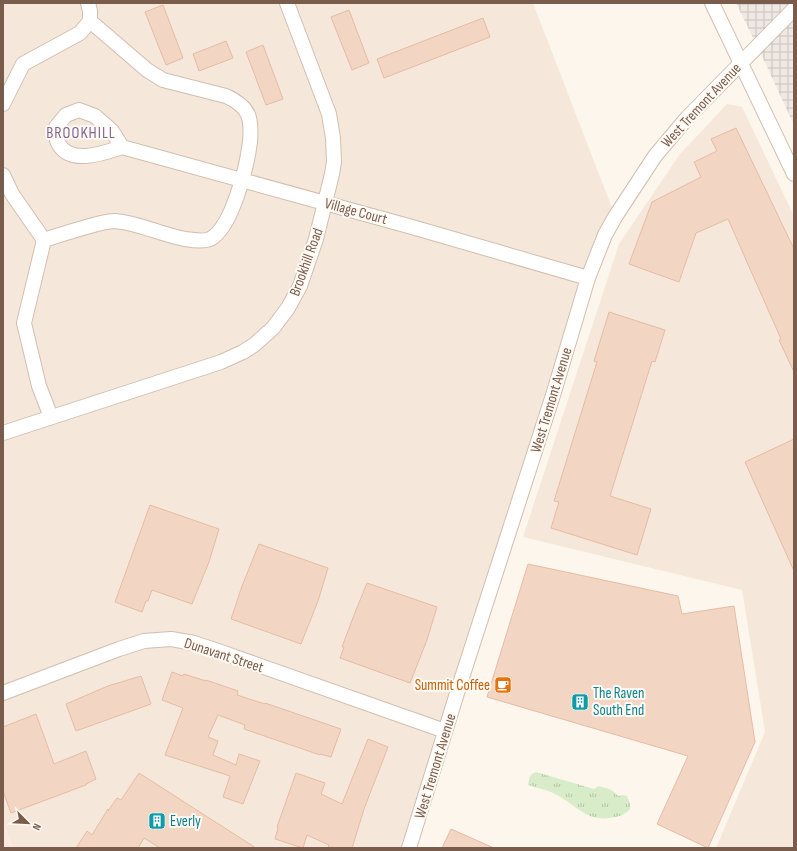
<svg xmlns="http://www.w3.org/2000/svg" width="797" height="851" font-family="'Sofia Sans Condensed',sans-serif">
	<defs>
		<pattern id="industrial-grid" width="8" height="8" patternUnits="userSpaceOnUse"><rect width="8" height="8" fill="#efe9e4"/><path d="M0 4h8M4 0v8" fill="none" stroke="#c7c0bb"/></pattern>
		<pattern id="grass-tufts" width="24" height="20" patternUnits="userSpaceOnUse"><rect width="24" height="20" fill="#d8ecc9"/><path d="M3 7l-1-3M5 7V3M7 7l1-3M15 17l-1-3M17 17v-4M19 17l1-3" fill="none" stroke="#b4c2a5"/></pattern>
	</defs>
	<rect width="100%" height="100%" fill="#fdf6ec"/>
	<path fill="#f5e8da" d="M3,3H533L614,213L406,848H13L3,821Z
		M727,104L742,107L794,216V848H716L765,732L742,590L523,537L619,244L680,154Z"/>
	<path fill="#fde8e0" d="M3,821L13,848H3Z"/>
	<path fill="url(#industrial-grid)" d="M736,3H794V125L762,56Z"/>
	<path fill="url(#grass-tufts)" d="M536,772L594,789L598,786C606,788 613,789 618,796L623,795L627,796L630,804V809C625,815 618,817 610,818C586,821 577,806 557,795C548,790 538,788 528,785C529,779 529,774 536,772Z"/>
	<path fill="#f3d5c3" stroke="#e6bba3" d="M163,5L183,58L166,65L145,12Z
		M349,10L369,63L352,70L331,17Z
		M483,18L490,37L384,78L377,59Z
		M226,41L233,58L199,71L193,54Z
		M263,45L283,99L266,105L246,52Z
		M736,128L794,249V372L779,340L781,339L728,219L696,233L679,282L629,264L652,202L701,177L694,162L717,151L711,139Z
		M609,312L665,330L655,362L652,361L610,496L651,509L637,555L551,528L559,502L554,501L597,362L594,361Z
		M794,439V571L745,462Z
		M150,505L219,529L209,562L192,604L152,590L148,601H146L142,612L115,602Z
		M259,544L328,568L318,601L301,644L231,619L242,586Z
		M528,564L678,596L682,614L734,606L755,742L708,848L657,824L688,756L487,697Z
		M367,583L437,607L427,640L410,683L340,658L344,647H342L354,615Z
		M172,672L183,676L184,674L206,681V680L238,691L237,695L265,704V703L341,729L331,757L320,754V755L244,729L245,725L218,715L208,737L218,741L213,755L236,765L239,754L260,761L243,804L223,797L230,776L165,755L183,708L162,700Z
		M141,676L151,704L76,731L66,704L108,686Z
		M36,714L54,764L86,751L96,779L86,784V785L11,813L3,791V727Z
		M368,739L388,747L364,809L352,848H328L329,845L307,835L303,848L275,839L278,828L277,827L296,773L325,783L321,794L342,804Z
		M139,773L256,848H160L144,838L138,848H76L87,831L92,835L108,809V811L117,798L121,800Z
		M451,829L494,848H442Z"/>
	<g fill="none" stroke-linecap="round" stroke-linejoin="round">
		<defs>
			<path id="street" d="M712,3L794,174
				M3,104L23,64L80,33L90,21
				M122,147C104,153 70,166 58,143C56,139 56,132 56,127L66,115L79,110L95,116L112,131L122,147L412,227L588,278
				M3,175L12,194L44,240
				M51,417L39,386L24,323L44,240C62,234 79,229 97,224C102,223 109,221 115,221C139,223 162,235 185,239C192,240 203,242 210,239C232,228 247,166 250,142C252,118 250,107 226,96L163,80L147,70L90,21V11L88,3
				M3,433L221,362L243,352L254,345L273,328L288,308L300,286L316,239L332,174L334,162L333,138L329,114L287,3
				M3,693L119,649L144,641L171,639L194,643L221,652L445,731
				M409,848L458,690L554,392L588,278L605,235L615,217L655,156L687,118L794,9"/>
		</defs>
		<use href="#street" stroke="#d1beb0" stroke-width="16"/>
		<use href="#street" stroke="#fff" stroke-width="14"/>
	</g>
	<defs>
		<symbol id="cafe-square" viewBox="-11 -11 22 22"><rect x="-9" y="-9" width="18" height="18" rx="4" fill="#e8710a" stroke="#fffaf3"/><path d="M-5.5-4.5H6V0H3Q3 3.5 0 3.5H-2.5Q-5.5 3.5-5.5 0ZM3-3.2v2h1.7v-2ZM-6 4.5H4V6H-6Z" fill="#fff"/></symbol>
		<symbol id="building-square" viewBox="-11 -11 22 22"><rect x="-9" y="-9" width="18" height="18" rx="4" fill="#0f9aa8" stroke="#fffaf3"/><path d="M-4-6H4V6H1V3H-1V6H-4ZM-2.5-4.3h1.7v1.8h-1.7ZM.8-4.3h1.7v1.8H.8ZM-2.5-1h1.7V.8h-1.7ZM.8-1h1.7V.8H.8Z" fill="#fff"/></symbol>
	</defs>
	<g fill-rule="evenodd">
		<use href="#cafe-square" x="493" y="675" width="20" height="20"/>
		<use href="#building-square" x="570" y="692" width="20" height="20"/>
		<use href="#building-square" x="147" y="811" width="20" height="20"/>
	</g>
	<g text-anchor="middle" stroke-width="4" stroke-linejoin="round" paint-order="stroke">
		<g font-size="15" fill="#7a5c4d" stroke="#fffaf3">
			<text transform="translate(701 105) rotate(-47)" y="5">West Tremont Avenue</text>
			<text transform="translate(356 211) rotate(15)" y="5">Village Court</text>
			<text transform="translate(306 262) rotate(-70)" y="5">Brookhill Road</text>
			<text transform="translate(551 400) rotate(-73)" y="5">West Tremont Avenue</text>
			<text transform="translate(224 655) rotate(18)" y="5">Dunavant Street</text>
			<text transform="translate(435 766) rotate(-73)" y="5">West Tremont Avenue</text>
		</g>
		<g font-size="15" fill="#c56008" stroke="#fffaf3" text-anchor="end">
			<text x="490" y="690">Summit Coffee</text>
		</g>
		<g font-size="15" fill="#0d838f" stroke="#fffaf3" text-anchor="start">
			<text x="593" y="698">The Raven<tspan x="593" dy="17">South End</tspan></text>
			<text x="170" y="826">Everly</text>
		</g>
		<g font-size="16" letter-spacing="1" fill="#846695" stroke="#fffaf3">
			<text x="81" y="138">BROOKHILL</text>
		</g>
	</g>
	<rect width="797" height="851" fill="none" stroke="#7a5c4d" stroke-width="8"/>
	<g transform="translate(28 823) rotate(114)" stroke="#fffaf3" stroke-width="3" paint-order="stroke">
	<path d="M0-3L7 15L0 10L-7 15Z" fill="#7a5c4d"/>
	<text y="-6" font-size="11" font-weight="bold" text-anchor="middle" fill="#7a5c4d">N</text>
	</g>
</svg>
